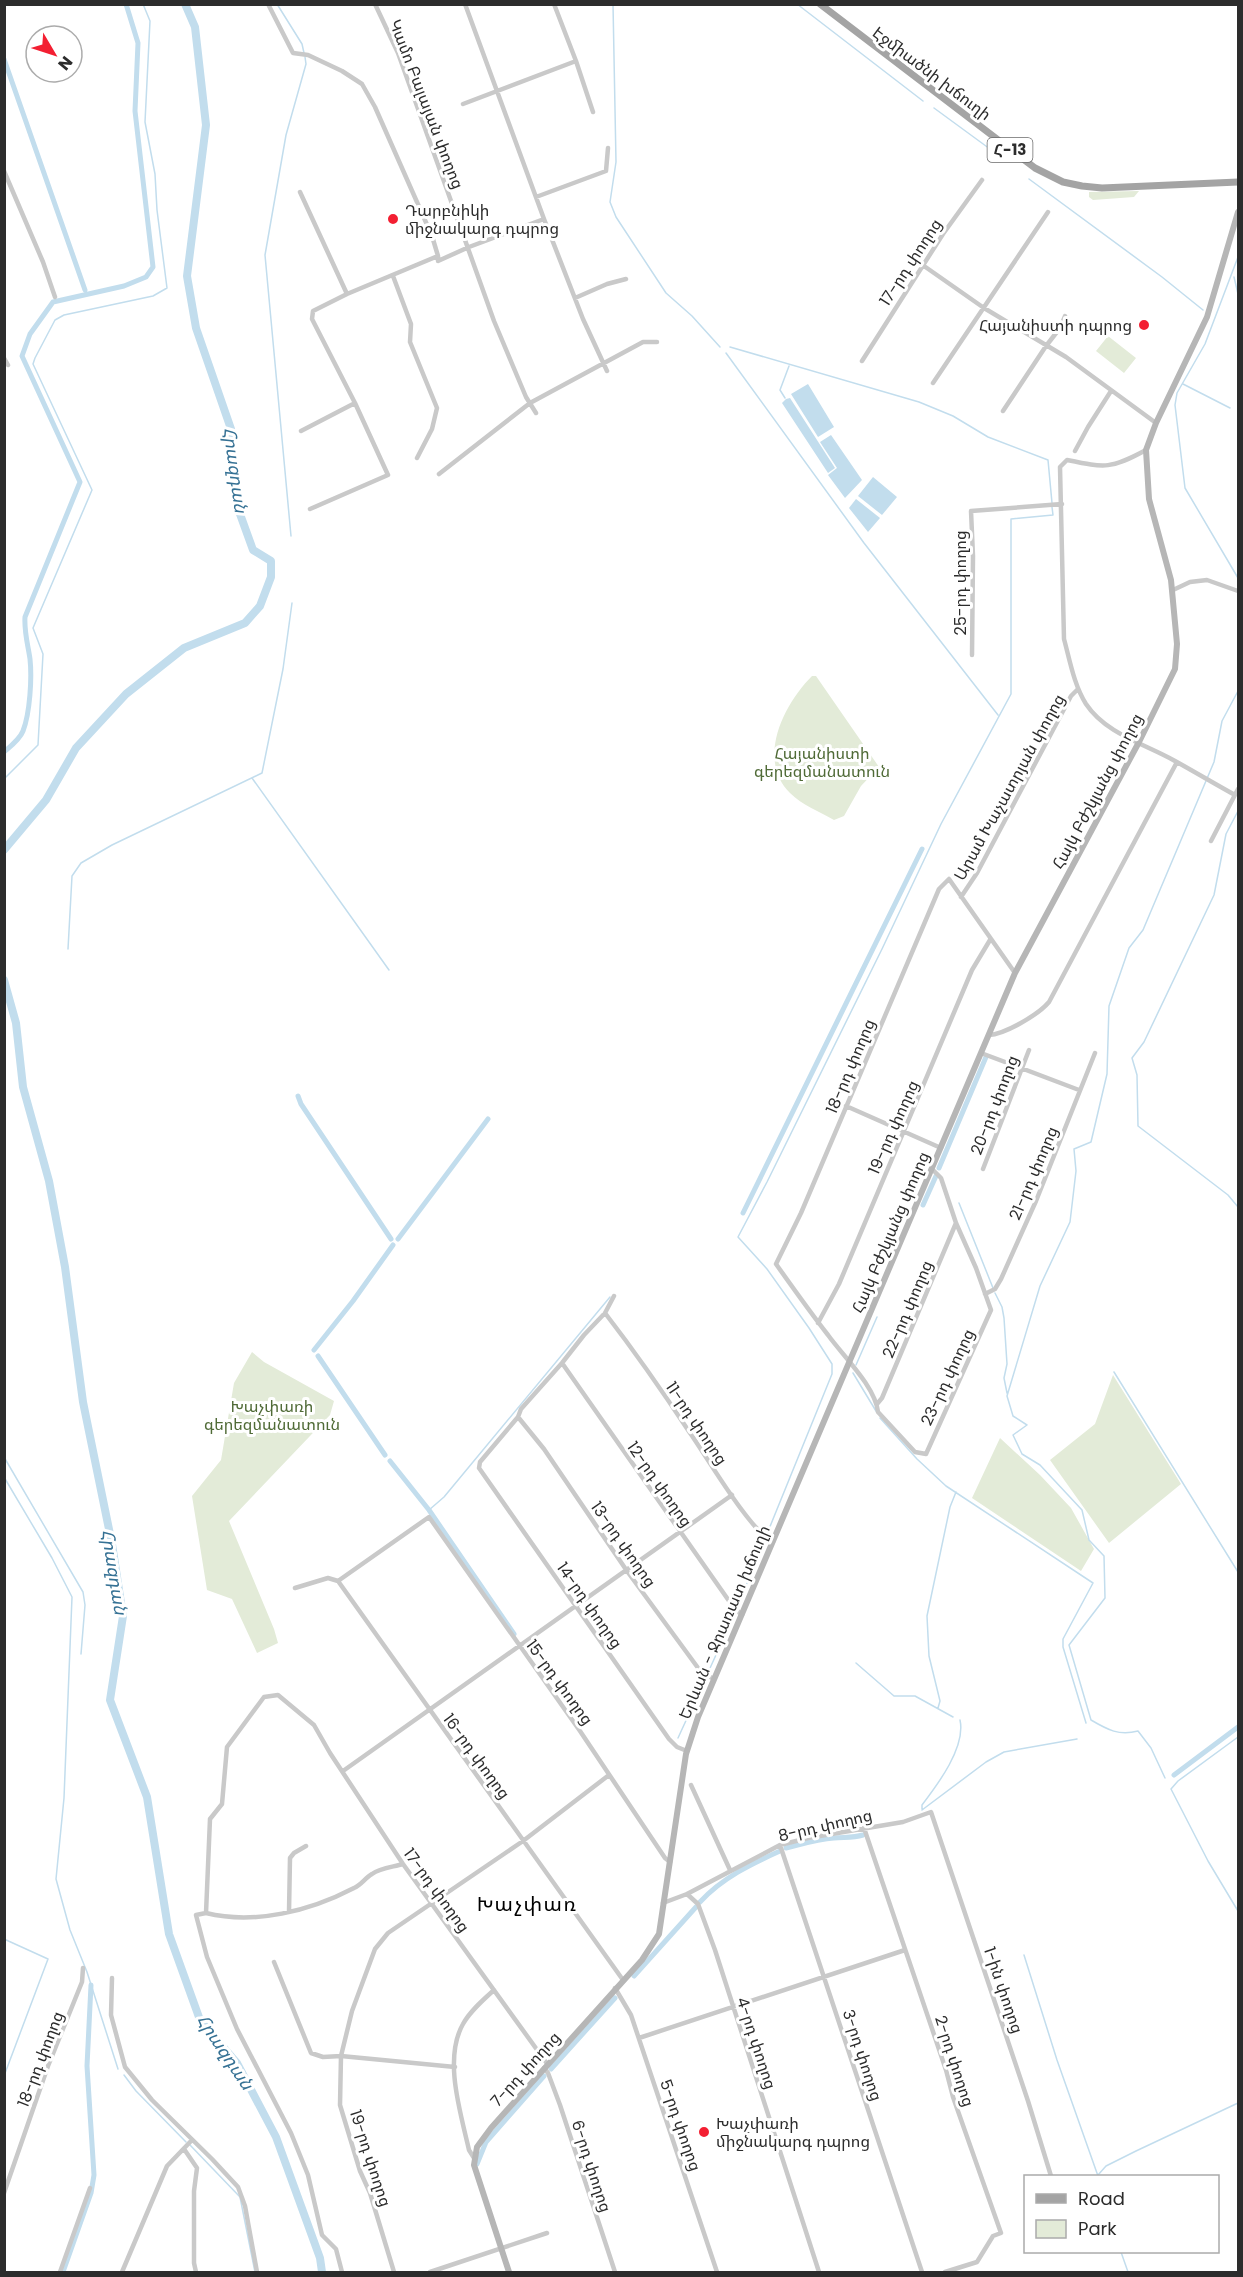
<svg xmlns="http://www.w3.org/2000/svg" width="1243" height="2277" font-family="Poppins,'Noto Sans Armenian',sans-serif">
	<rect width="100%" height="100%" fill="#fff"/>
	<path fill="#e3ebd8" d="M1139,191L1134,197L1093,200L1089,197V192Z
		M1108,336L1136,358L1124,373L1096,351Z
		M812,676H816L879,767L861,786L844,816L834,820C820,812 802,805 790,793C756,759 784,704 812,676Z
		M252,1352L264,1362L334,1401L330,1415L229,1521L274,1629L278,1643L257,1653L232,1599L207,1590L192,1496L221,1460L234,1383Z
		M1113,1375L1181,1484L1109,1543L1050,1460L1095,1424Z
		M1000,1438L1040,1475L1071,1508L1094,1549L1081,1571L972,1498Z"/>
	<path fill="#c2dded" d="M808,384L834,427L818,437L791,394Z
		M790,398L835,468L828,473L782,403L786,399Z
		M831,435L862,480L845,498L828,475L837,468L820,442Z
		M873,477L897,497L882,515L858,496Z
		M856,499L880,518L868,532L849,508Z"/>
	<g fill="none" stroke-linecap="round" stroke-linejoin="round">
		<path stroke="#c2dded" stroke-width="1.5" d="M277,4L302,44L304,53
			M613,4L616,162L610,202L616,217L666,293L692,316L720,347
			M797,4L923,101
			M934,108L1005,160
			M1029,179L1162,277L1203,310
			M1238,257L1205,344L1177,393L1175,405L1185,488L1238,578
			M1234,277L1238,294
			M730,347L919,402L953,416L988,437L1048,460L1052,503
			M726,353L864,543L998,715
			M1183,384L1230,408
			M785,398L780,390L789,366
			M291,536L265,255L286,135L306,64L305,57
			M252,778L389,970
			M4,779L38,745L43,654L33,628L92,490L33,364L35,358L55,320L64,315L153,296L167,288L157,210L155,174L145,122L150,21L143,4
			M1238,811L1226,834L1214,895L1144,1042L1132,1058L1137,1075L1138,1126L1228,1195L1238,1207
			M68,949L72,876L81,863L112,845L262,773L283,669L292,603
			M959,1203L993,1288
			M995,1293L1002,1307L1004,1318L1007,1364L1004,1378L1007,1393
			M856,1365L877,1317
			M1114,1372L1238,1572
			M853,1373L876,1411
			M880,1418L917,1459L946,1486L1093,1583L1063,1639V1647L1086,1723
			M4,1457L83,1592L85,1605L81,1654
			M4,1477L52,1558L72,1597L64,1798L56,1879L70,1930L87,1972L118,2069
			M429,1510L444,1497L473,1462L610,1297
			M856,1663L894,1696H915L953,1717
			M938,1708L940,1701L929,1656L927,1616L950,1507L956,1492
			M1238,1737L1178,1781L1171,1789L1208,1861L1238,1911
			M678,1738L732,1620L832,1374V1364L809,1328L767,1269L738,1237L767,1182L882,949L941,824L1011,694V519L1053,515L1052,507
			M1165,1778L1151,1748L1138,1731C1119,1736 1108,1730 1091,1720L1069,1645L1105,1598L1104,1556L1089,1540L1082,1510L1040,1465L1022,1454L1013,1435L1027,1425L1013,1416L1007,1396L1040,1286L1070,1222L1076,1171L1074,1149L1091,1142L1107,1074L1109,1006L1129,948L1143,930L1214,762L1222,721L1238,691
			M922,1809V1805C938,1784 966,1747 960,1720
			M922,1810L986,1762L1004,1752L1077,1739
			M4,1939L48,1959L4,2076
			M1024,1955L1057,2060L1098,2176
			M124,2075L136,2091L186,2142
			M190,2145L240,2197L255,2272
			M1098,2175L1106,2166L1136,2151L1238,2103
			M1121,2252L1128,2272"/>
		<path stroke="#c2dded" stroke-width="5" d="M4,59L85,290
			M4,752C11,746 20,739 23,731C30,713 32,678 30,659C28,645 24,632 25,617L80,482L22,356L30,334L53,302L124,286L146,277L153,267L135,111L138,43L126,4
			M298,1096L301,1104L391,1239
			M939,1168L986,1057
			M923,1205L936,1176
			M743,1213L922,849
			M398,1239L488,1119
			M314,1350L353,1301L393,1245
			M318,1356L385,1455
			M390,1461L429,1510L514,1634
			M1174,1775L1238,1727
			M786,1848C802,1844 818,1839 834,1838C845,1837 853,1838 863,1835
			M700,1902C722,1878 751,1864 780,1851
			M634,1976L696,1907
			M551,2069L615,1998
			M477,2164L486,2142L544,2076
			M63,2272L91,2193L94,2175L87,2066L91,1985"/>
		<path stroke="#c2dded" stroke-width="8" d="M4,850L46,800L76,748L126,694L184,648L245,623L260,606L271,577V561L253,550L236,503L231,429L196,328L187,276L206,125L195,27L185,4
			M4,980L16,1023L23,1087L49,1181L65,1267L83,1402L112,1544L123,1616L110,1700L147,1797L169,1934L200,2020L237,2063L276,2137L320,2258L322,2272"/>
		<path stroke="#c9c9c9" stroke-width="4.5" d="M268,4L293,53L308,55L342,71L362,84L375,107L432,236L438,256L347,294L313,311L312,319L355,403L388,475L310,509
			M375,4L398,53L494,321L526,397L536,413
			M465,4L544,219L583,319L607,371
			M554,4L576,61L593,112
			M463,104L576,61
			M4,171L43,262L55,297
			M300,192L347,294
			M536,197L606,171L608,148
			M438,256V261L469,247L544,219
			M924,266L984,308L1066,357L1156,423
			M393,276L411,324L410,342L437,408L432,429L417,458
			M575,298L607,284L626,279
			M4,358L8,365
			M862,361L943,234L982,180
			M933,383L1048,212
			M1003,411L1046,346L1060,328L1065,316
			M301,431L355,403
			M1146,450C1111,469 1106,468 1067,460L1060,467L1064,639C1070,661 1074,685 1086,704C1106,734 1145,744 1175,761C1195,772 1215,784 1235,795
			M1075,451L1088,427L1111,391
			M439,474L530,403L643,342H657
			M1173,590L1190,582L1207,580L1238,591
			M972,655L973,556L971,511L1062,504
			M1211,841L1238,789
			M961,897L977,873L1071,696L1078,689
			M989,1035C1005,1034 1038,1015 1049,1002L1177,762
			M981,1053L1079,1090
			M846,1106L941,1148
			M932,1169L941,1178L956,1223L976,1268L991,1310L926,1454L915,1452L878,1412C875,1386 843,1356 828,1335C810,1312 793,1288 776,1264L801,1213L939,889L949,879L1015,973
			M983,1169L1029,1050
			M985,1294L995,1289L1001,1279L1036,1201L1095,1053
			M614,1296L605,1313L584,1335L562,1363L521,1409L518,1417L480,1462L479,1468L669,1739L677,1747L687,1751
			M605,1313C635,1352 663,1392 690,1433C707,1457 750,1531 773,1542
			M818,1323L839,1284L972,970L990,940
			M562,1363L734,1608L742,1615
			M877,1404L882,1398L956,1223
			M518,1417L544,1449L627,1571L701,1672L714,1679
			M338,1581L429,1517L580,1731L665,1858L670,1862
			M295,1588L328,1578L338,1581L623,1980
			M343,1771L732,1495
			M691,1785L730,1870
			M864,1828L946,2070L953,2097L1001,2233L993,2236L977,2262L945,2272
			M780,1845L922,2272
			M403,1864C393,1867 380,1868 372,1874C365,1878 361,1885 354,1888C310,1911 255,1925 206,1913L210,1819L222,1804L227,1747L264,1697L278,1695L314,1725L330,1753L403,1864L548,2065
			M687,1894L698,1904L715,1950L819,2272
			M663,1903L687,1894L780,1845L808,1838L903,1822L931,1812L1028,2101L1051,2176
			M289,1912L290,1858L294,1853L306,1846
			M206,1913L196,1915L207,1957L237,2029L291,2133L308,2175L322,2235L336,2249L342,2272
			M274,1962L311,2053L323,2057L341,2056L455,2067
			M112,1978L111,2015L125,2067L152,2100L212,2159L238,2187L245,2206L257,2272
			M615,1988L631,2015L717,2272
			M639,2038L905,1950
			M544,2068L548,2073L560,2105L615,2272
			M184,2149L197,2168L194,2191V2263L196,2272
			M474,2158L469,2150C461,2114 443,2059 463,2024C470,2011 483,2000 494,1990
			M4,2193L48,2066L82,1982L83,1968
			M60,2272L90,2188
			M122,2272L167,2166L192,2140
			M394,2272L370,2193L360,2171L340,2105L341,2056L352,2011L375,1949L388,1933L523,1841L609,1775
			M430,2272L547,2233"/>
		<path stroke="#b6b6b6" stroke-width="6" d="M509,2272L474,2165L477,2147L491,2128L642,1960L659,1934L686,1754L698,1717L1015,973L1139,742L1175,669L1177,644L1171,580L1149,499L1146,450L1156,423L1207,317L1238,212"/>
		<path stroke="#a4a4a4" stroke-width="7" d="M820,4L1035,168L1063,182L1082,186L1102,188L1238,182"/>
	</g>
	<g fill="#f31f32" stroke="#fff" stroke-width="2">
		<circle cx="393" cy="219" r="6"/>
		<circle cx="1144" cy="325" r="6"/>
		<circle cx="704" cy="2132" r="6"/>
	</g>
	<g text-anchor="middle" stroke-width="6" stroke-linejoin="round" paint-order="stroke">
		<rect fill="#fff" stroke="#6b6b6b" stroke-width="1.5" x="987.5" y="138" width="45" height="24" rx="4.5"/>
		<g font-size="15" font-weight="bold" fill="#2c2c2c">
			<text x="1010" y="155">Հ-13</text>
		</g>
		<g font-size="16" fill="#2c2c2c" stroke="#fff">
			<text transform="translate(932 73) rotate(37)" y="6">Էջմիածնի խճուղի</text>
			<text transform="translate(427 104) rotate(69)" y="6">Կամո Բալայան փողոց</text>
			<text transform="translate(910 262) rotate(-57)" y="6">17-րդ փողոց</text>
			<text transform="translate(960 583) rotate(-90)" y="6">25-րդ փողոց</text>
			<text transform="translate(1009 787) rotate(-61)" y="6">Արամ Խաչատրյան փողոց</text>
			<text transform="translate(1097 791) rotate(-62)" y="6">Հայկ Բժշկյանց փողոց</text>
			<text transform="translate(850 1066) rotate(-67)" y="6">18-րդ փողոց</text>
			<text transform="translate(994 1105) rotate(-69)" y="6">20-րդ փողոց</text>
			<text transform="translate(893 1127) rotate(-66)" y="6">19-րդ փողոց</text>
			<text transform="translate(1033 1173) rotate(-67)" y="6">21-րդ փողոց</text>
			<text transform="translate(890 1232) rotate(-67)" y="6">Հայկ Բժշկյանց փողոց</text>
			<text transform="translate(907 1309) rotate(-67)" y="6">22-րդ փողոց</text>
			<text transform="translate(947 1377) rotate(-65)" y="6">23-րդ փողոց</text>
			<text transform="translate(697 1423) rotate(56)" y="6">11-րդ փողոց</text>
			<text transform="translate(660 1484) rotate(55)" y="6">12-րդ փողոց</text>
			<text transform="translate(624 1544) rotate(55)" y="6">13-րդ փողոց</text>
			<text transform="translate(590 1605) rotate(55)" y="6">14-րդ փողոց</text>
			<text transform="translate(724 1622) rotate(-67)" y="6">Երևան - Ջրառատ խճուղի</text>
			<text transform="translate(560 1682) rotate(54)" y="6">15-րդ փողոց</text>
			<text transform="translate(477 1756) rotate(54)" y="6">16-րդ փողոց</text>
			<text transform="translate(825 1825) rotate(-13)" y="6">8-րդ փողոց</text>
			<text transform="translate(437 1890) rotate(54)" y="6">17-րդ փողոց</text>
			<text transform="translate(1004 1990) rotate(71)" y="6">1-ին փողոց</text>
			<text transform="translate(757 2043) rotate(72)" y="6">4-րդ փողոց</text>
			<text transform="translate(863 2055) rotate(72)" y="6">3-րդ փողոց</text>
			<text transform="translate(40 2059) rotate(-69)" y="6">18-րդ փողոց</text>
			<text transform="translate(955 2061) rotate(72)" y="6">2-րդ փողոց</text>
			<text transform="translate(525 2069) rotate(-48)" y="6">7-րդ փողոց</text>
			<text transform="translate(681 2125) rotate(71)" y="6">5-րդ փողոց</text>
			<text transform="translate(371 2158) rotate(72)" y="6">19-րդ փողոց</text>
			<text transform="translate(592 2166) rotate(72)" y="6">6-րդ փողոց</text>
		</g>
		<g font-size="16" fill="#2c2c2c" stroke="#fff" text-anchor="start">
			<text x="405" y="216">Դարբնիկի<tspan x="405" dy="18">միջնակարգ դպրոց</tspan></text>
			<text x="1132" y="331" text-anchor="end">Հայանիստի դպրոց</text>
			<text x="716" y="2129">Խաչփառի<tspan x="716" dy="18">միջնակարգ դպրոց</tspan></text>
		</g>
		<g font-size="16" fill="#506b37" stroke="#fff">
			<text x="822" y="759">Հայանիստի<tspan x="822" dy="18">գերեզմանատուն</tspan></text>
			<text x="272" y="1412">Խաչփառի<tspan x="272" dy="18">գերեզմանատուն</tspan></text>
		</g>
		<g font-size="18" font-style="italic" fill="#357194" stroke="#fff">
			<text transform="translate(235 470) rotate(82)" y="6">Հրազդան</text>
			<text transform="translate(114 1572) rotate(81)" y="6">Հրազդան</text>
			<text transform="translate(225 2052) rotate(56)" y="6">Հրազդան</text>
		</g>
		<g font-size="20" letter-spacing="1.5" fill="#000" stroke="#fff">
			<text x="527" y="1911">Խաչփառ</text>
		</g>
	</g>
	<rect width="1243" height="2277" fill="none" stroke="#2c2c2c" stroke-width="12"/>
	<rect x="1024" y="2175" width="195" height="78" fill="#ffffff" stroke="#ababab" stroke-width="1.5"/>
	<rect x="1036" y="2194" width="30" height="9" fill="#a4a4a4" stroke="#ababab" stroke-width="1.5"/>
	<text x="1078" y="2205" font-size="18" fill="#2c2c2c">Road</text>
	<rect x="1036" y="2220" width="30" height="18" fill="#e3ebd8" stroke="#ababab" stroke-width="1.5"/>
	<text x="1078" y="2235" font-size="18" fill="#2c2c2c">Park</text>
	<g transform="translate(54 54) rotate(129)"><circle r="28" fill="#ffffff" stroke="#ababab" stroke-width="1.5"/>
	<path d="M0-4.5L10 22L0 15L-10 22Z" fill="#f31f32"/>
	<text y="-9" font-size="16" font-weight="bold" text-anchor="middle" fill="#2c2c2c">N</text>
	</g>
</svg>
